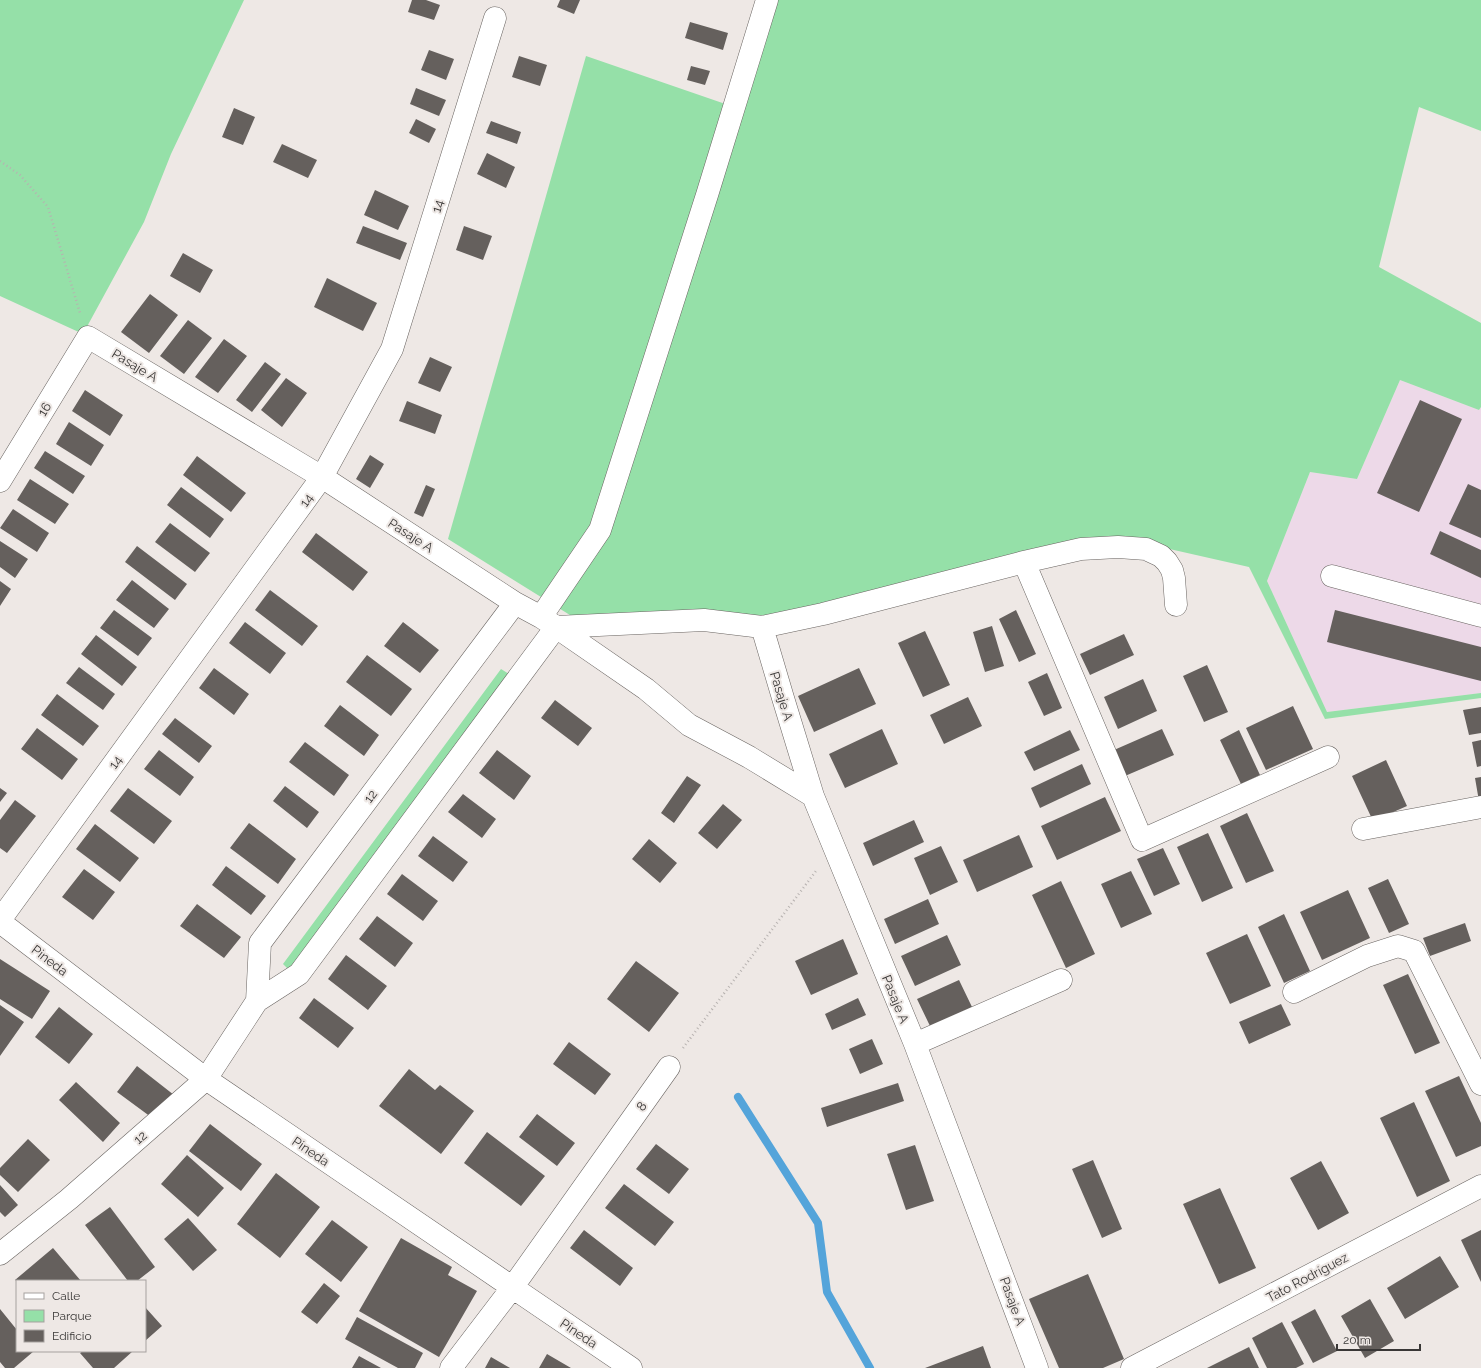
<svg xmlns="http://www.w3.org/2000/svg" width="1481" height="1368" font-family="Raleway,sans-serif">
	<rect width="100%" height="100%" fill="#eee8e5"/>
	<path fill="#edd9e8" d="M1400,380L1479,410L1481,407V693L1327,712L1267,581L1310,472L1357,479Z"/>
	<path fill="#95e0a8" d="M0,0H244L171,154L144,222L83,334L0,296Z
		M775,0H1481V131L1419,107L1379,267L1481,323V407L1479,410L1400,380L1357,479L1310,472L1267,581L1327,712L1481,693V698L1325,719L1249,567L1143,543L782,625H586L448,539L586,56L737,108Z
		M501,669L509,674L291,972L283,964Z"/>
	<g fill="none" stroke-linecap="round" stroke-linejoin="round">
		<path stroke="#54a4da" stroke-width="8" d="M738,1097L818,1223L827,1292L870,1368"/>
	</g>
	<path fill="#65605d" d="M412,0H426L440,5L434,20L408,12Z
		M560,0H580L574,14L557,7Z
		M690,22L728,33L723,50L685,38Z
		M429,50L454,59L446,80L421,70Z
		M519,56L547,65L540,86L512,77Z
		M691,66L710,71L705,85L687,80Z
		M416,88L446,100L439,116L410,104Z
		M234,108L255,117L243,145L222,137Z
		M416,119L436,129L429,143L409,133Z
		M491,121L521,132L517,144L486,133Z
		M282,144L317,160L308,178L273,162Z
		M487,153L515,167L506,188L477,174Z
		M375,190L409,206L398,230L364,215Z
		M363,226L407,243L400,260L356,243Z
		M464,226L492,236L483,260L456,250Z
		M183,253L213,270L200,293L170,276Z
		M327,278L377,303L363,331L314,307Z
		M150,294L178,315L149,353L121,332Z
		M188,320L212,338L184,374L160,356Z
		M224,339L247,356L218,393L195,377Z
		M430,357L452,367L440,392L418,383Z
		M265,362L281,374L252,412L236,400Z
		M286,378L307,393L282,427L261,410Z
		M85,390L123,415L110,436L72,411Z
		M1420,400L1462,419L1419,512L1377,493Z
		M407,401L442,415L435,434L399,421Z
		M69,422L104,445L91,466L56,444Z
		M45,451L85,476L73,494L34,468Z
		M370,455L384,464L370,488L356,479Z
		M197,456L246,493L231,512L183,475Z
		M30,479L69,504L55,524L17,500Z
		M1468,484L1481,490V538L1449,524Z
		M426,485L435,489L423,517L414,513Z
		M181,487L224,519L210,538L167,505Z
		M13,509L49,533L37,552L0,528Z
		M170,523L210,553L195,572L155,542Z
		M1440,531L1481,550V578L1430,554Z
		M316,533L368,572L353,591L302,552Z
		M0,541L28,559L15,578L0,567Z
		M137,546L187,584L175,600L125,562Z
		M132,580L169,609L154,628L116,600Z
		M0,581L11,589L0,606Z
		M270,590L318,626L302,646L255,610Z
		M114,610L152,638L138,656L100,628Z
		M1016,610L1036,654L1019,662L999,619Z
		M1335,610L1481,647V681L1327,642Z
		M245,622L286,653L270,674L229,643Z
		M403,622L439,650L420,673L384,646Z
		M992,626L1004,666L985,672L973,632Z
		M925,631L950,685L923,697L898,643Z
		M1124,634L1134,655L1090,675L1080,654Z
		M96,635L137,667L122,686L81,654Z
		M367,655L412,689L391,716L346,682Z
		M1207,665L1228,712L1204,722L1183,676Z
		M79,667L115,694L103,710L66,683Z
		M214,668L249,694L234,715L199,688Z
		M859,668L876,704L814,732L798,696Z
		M1047,673L1062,708L1044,716L1028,682Z
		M1143,679L1157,711L1118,729L1104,697Z
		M57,694L99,726L83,746L41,715Z
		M968,697L982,726L944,744L930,715Z
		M555,700L592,728L578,746L541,718Z
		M340,705L379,735L364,756L324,726Z
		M1293,706L1313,749L1266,770L1246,728Z
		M1481,707V733L1469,735L1463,710Z
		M175,718L212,746L199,763L162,734Z
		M37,728L78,759L62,780L21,749Z
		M882,729L898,764L845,788L829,754Z
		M1162,729L1174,755L1125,776L1114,750Z
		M1070,730L1080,750L1034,771L1024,752Z
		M1239,730L1260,775L1241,784L1220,740Z
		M1481,740V766L1477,767L1472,742Z
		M305,742L349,775L334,796L289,762Z
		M159,750L194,777L180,796L144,769Z
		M497,750L531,776L514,800L479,773Z
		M1386,760L1407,806L1373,821L1352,776Z
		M1082,764L1091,784L1040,808L1031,788Z
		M687,776L701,785L674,823L661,813Z
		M1481,777V807H1480L1475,778Z
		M285,786L319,812L307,828L273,801Z
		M0,788L7,793L0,802Z
		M128,788L172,821L154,844L110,811Z
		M463,794L496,819L482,838L448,812Z
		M1105,797L1121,831L1057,860L1041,826Z
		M15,800L36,816L7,853L0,848V820Z
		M723,804L742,820L717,849L698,833Z
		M1247,813L1274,871L1246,883L1220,826Z
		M914,820L924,842L873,866L863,843Z
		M249,823L296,859L278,884L230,848Z
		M95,824L139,858L120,882L76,849Z
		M1208,833L1233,888L1202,902L1177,847Z
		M1019,835L1033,867L977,892L963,860Z
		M433,836L468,862L453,882L418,856Z
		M649,839L677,863L660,883L632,859Z
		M941,846L958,882L930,895L914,858Z
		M1163,848L1180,884L1154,896L1137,859Z
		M226,866L266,896L251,915L212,885Z
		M84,869L115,892L93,920L62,897Z
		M1131,871L1152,914L1121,928L1101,884Z
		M402,874L438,901L423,921L387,894Z
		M1388,879L1409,924L1389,933L1368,888Z
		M1061,881L1095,954L1066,968L1032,895Z
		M1348,890L1370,938L1322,960L1300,912Z
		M928,899L939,924L895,944L884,919Z
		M197,904L241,937L224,958L180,926Z
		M1284,914L1310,971L1284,983L1258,927Z
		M377,916L413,943L395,967L359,939Z
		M1465,923L1471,941L1430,956L1423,938Z
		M1247,934L1271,986L1230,1004L1206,953Z
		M947,935L961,965L915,986L901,956Z
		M843,939L858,974L811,995L795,961Z
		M346,955L387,986L368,1010L328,979Z
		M0,959L50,991L32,1019L0,999Z
		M636,961L679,993L649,1032L607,999Z
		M1408,974L1440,1043L1415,1054L1383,985Z
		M959,980L972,1007L930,1026L917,999Z
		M314,998L354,1028L338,1048L299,1018Z
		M858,998L866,1015L832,1030L825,1014Z
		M1281,1004L1291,1025L1249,1044L1239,1022Z
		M0,1005L24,1022L0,1056Z
		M59,1007L93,1034L69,1064L35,1037Z
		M872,1039L883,1064L860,1074L849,1049Z
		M569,1042L611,1074L595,1095L553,1064Z
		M137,1066L174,1095L155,1120L117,1092Z
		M409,1069L435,1090L440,1085L474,1111L441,1154L379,1106Z
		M1459,1076L1481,1123V1146L1456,1157L1425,1091Z
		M76,1082L120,1123L103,1142L59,1100Z
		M898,1083L904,1101L827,1127L821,1108Z
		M1414,1102L1450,1181L1417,1197L1380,1118Z
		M537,1114L575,1143L557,1166L519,1137Z
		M210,1124L262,1164L241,1191L189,1151Z
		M487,1132L545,1176L521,1206L464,1163Z
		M28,1139L50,1160L18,1192L0,1175V1168Z
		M656,1144L689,1169L669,1194L636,1169Z
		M915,1145L934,1201L906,1210L887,1154Z
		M187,1155L224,1188L198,1217L161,1184Z
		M1093,1160L1122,1229L1102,1238L1072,1169Z
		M1321,1161L1349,1213L1318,1230L1290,1178Z
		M276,1173L320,1207L280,1258L237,1224Z
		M624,1184L674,1222L655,1246L605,1208Z
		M0,1185L18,1205L5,1217L0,1212Z
		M1220,1188L1256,1268L1219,1284L1183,1204Z
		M110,1207L155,1267L137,1281H128L85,1225Z
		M188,1218L217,1250L193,1271L164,1239Z
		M332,1220L368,1247L341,1282L305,1254Z
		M584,1230L633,1268L620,1286L570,1248Z
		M1481,1230V1282L1461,1240Z
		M401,1238L452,1267L448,1275L477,1291L439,1357L359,1311Z
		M53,1248L81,1281H17L15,1280Z
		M1440,1256L1459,1287L1405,1319L1387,1288Z
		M1088,1274L1124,1359L1103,1368H1059L1029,1299Z
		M324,1283L340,1296L317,1324L301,1312Z
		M1370,1299L1394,1341L1365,1358L1341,1316Z
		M145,1307L162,1326L145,1341Z
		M0,1309L17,1330V1351H34L14,1368H5L0,1362Z
		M1315,1309L1337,1351L1313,1363L1291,1322Z
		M357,1317L423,1353L415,1368H398L345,1339Z
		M1282,1322L1304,1364L1296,1368H1267L1252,1338Z
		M983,1346L991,1368H925Z
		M1249,1347L1259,1368H1207Z
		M83,1351H133L114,1368H93L80,1353Z
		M547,1354L571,1368H539Z
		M359,1356L381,1368H352Z
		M491,1357L510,1368H485Z"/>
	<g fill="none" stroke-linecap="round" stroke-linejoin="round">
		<defs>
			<path id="minor" d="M0,481L88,337L322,477L515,603L541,617L556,627L646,689L689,725L749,757L813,796
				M1024,562L1142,840L1328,757
				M1332,576L1481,616
				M541,617L600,530L707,195L767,0
				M556,627L704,620L762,627L823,614L1024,562L1081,549L1118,547L1146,549L1161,556L1167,562L1172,570L1174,578L1176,605
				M762,627L783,698L813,796L915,1044L1037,1368
				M1363,829L1481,807
				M0,920L322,477L392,349L495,18
				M0,922L206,1079L631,1368
				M1294,992L1367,956L1398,946L1414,951L1481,1084
				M257,1001L260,943L515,603
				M915,1044L1061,980
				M0,1254L69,1199L206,1079L257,1001L299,974L556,627
				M451,1368L512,1288L669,1067
				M1132,1368L1481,1186"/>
		</defs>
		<use href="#minor" stroke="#696461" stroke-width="23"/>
		<path stroke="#b7b2b0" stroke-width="2.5" stroke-dasharray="1 3" stroke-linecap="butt" d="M0,161L20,175L48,207L80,313
			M683,1048L816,871"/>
		<use href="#minor" stroke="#fff" stroke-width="22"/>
	</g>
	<g text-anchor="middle" stroke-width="4" stroke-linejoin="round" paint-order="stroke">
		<g font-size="13" fill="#393736" stroke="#eee8e5">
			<text transform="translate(437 206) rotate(-73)" y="5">14</text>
			<text transform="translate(135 365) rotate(31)" y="5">Pasaje A</text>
			<text transform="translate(44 409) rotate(-59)" y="5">16</text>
			<text transform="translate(306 500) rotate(-54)" y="5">14</text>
			<text transform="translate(411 535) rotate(33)" y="5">Pasaje A</text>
			<text transform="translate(782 696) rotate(73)" y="5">Pasaje A</text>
			<text transform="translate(115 762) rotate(-54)" y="5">14</text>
			<text transform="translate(370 796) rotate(-53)" y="5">12</text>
			<text transform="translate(50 960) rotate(37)" y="5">Pineda</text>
			<text transform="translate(896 999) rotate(68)" y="5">Pasaje A</text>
			<text transform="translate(641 1106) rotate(-55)" y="5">8</text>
			<text transform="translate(140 1137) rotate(-41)" y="5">12</text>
			<text transform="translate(311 1151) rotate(34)" y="5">Pineda</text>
			<text transform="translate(1307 1277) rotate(-28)" y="5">Tato Rodríguez</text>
			<text transform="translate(1013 1301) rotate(70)" y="5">Pasaje A</text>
			<text transform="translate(579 1333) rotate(34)" y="5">Pineda</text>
		</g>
	</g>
	<rect x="16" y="1280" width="130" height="72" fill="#eee8e5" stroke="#a6a19f"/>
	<rect x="24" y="1293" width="20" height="6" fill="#ffffff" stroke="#a6a19f"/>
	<text x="52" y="1300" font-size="12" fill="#393736">Calle</text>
	<rect x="24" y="1310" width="20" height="12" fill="#95e0a8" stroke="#a6a19f"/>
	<text x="52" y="1320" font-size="12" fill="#393736">Parque</text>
	<rect x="24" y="1330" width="20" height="12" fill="#65605d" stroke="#a6a19f"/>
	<text x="52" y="1340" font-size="12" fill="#393736">Edificio</text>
	<path d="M1337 1344v6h83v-6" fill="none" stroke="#393736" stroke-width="2"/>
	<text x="1343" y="1344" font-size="12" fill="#393736" stroke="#eee8e5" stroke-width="3" paint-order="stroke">20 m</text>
</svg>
